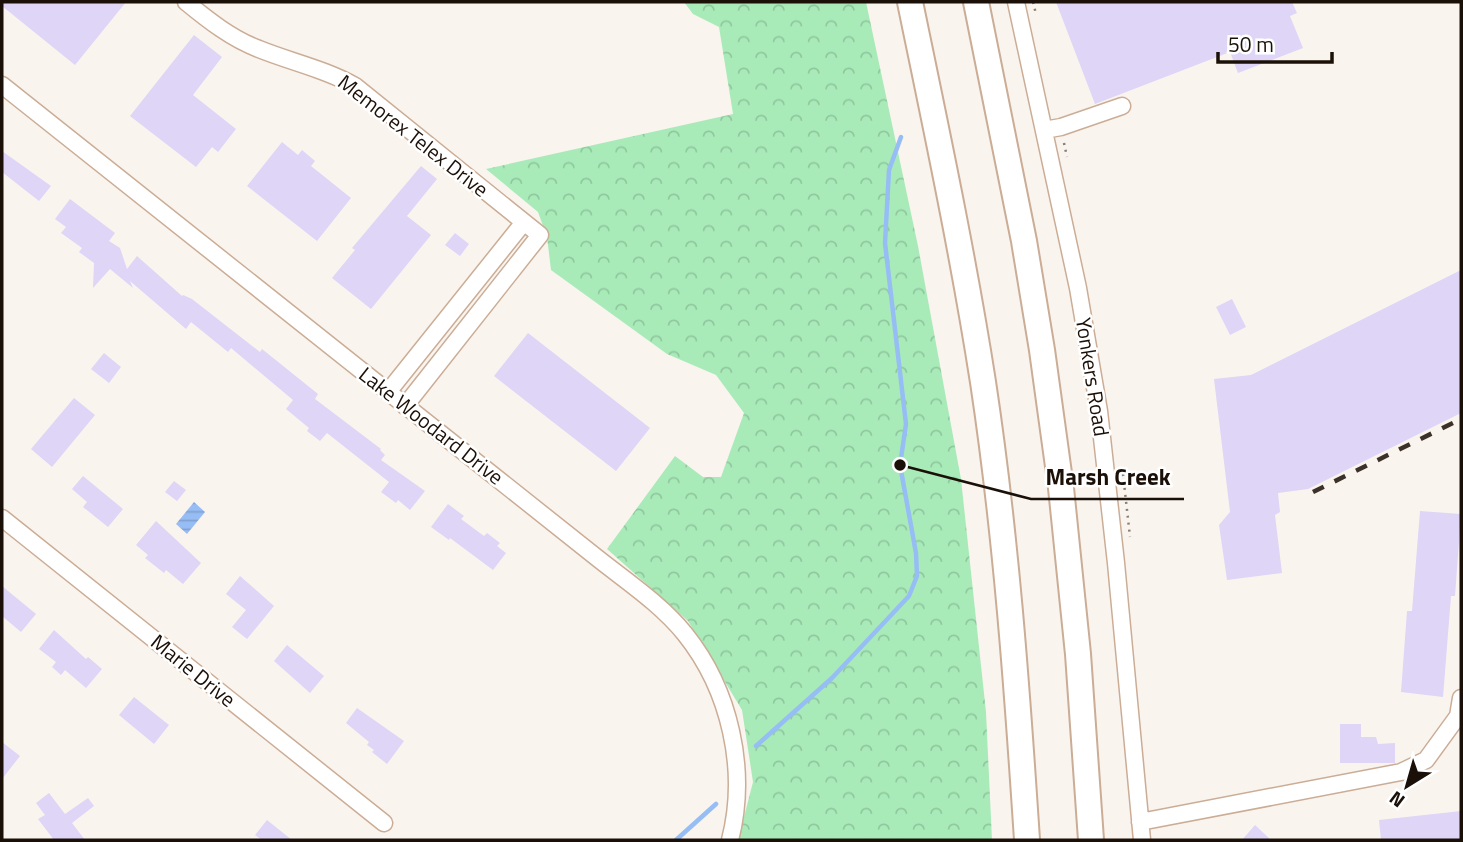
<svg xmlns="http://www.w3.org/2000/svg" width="1463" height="842" font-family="'Titillium Web',sans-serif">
	<defs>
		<pattern id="forest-crowns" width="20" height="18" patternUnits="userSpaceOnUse" patternTransform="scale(1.75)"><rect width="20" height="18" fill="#a8ebb9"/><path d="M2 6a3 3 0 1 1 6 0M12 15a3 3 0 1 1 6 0" fill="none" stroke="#90c89e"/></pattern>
		<pattern id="water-rules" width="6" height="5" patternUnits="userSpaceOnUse" patternTransform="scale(1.75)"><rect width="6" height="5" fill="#97bdf5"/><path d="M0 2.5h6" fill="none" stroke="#82a1d1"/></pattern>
	</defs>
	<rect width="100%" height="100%" fill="#faf4ef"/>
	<path fill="url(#forest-crowns)" d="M684,2H866L918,246L961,479L986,712L992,840H738L753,782L742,710L688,621L607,549L675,456L703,477H721L744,413L716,375L667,354L551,270L547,237L538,212L486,169L733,114L719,27L693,14Z"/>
	<path fill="url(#water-rules)" d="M194,502L205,512L187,534L176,524Z"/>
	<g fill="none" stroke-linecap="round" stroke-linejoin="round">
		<path stroke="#97bdf5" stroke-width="4.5" d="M756,746L832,678L909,596L917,576L916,553L900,465L906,424L885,243L889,170L901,137
			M676,840L716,804"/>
	</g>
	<path fill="#ded5f7" d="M2,2H126L75,65L2,6Z
		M1056,2H1292L1297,13L1290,16L1303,48L1238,73L1230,52L1095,104Z
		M194,35L222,57L193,95L236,129L218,152L212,147L196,167L130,116Z
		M282,142L298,155L302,150L315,161L311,166L351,198L317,241L247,186Z
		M2,151L51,186L39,201L2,172Z
		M421,166L437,179L407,216L431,235L371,309L332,278L355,250L352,248Z
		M70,199L115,233L109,241L120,248L127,269L137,256L182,296L183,295L192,299L260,352L262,349L318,394L315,399L381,449L380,450L385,455L381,460L425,491L410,510L398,500L396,503L381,492L389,482L327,433L320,441L307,431L309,428L286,409L293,400L231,348L228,352L191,322L186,329L130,281L133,288L110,269L93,288L94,263L79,252L82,248L61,233L66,227L55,219Z
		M455,233L469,244L460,256L445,245Z
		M1461,270V413L1308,489L1278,493L1280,512L1275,515L1282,573L1227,580L1219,525L1230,512L1214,379L1251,375Z
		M1232,299L1246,327L1230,335L1216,307Z
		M528,333L650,428L616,471L494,376Z
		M104,353L121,367L109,383L91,369Z
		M74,398L95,415L52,467L31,449Z
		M83,476L123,509L108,527L83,507L87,502L72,489Z
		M174,481L186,490L177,501L165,492Z
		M448,504L464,516L461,519L484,536L487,533L500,543L497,546L506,553L493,570L450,538L449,540L431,527Z
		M1420,511L1461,514L1455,596H1451L1443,697L1401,692L1407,611H1412Z
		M156,521L201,563L183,584L166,570L164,573L145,558L148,555L136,545Z
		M240,576L274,606L247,639L232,627L246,610L226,594Z
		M2,586L36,614L21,632L2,616Z
		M54,630L86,659L88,657L102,669L86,688L65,670L61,675L52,667L56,662L39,649Z
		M287,645L324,676L310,693L274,661Z
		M134,697L169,725L154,744L119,715Z
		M357,708L404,741L387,764L372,752L374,750L367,745L369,742L346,723Z
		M1340,724H1361V737H1376L1378,744L1395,743V763H1340Z
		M2,742L20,756L2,779Z
		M49,793L65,814L88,798L94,806L72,823L85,840H54L38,819L45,815L36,803Z
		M1461,811V840H1381L1379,820Z
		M267,820L292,840H262L255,835Z
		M1255,825L1271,840H1242Z"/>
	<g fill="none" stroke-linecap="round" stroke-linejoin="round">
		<defs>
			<path id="minor" d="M186,2C208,20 232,39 259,49C291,62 325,69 355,86L540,235L405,406
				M1016,2L1078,288L1099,411L1116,563L1142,840
				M2,85L596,557C626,581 661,604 685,634C730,690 748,770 730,840
				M1044,130L1061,127L1122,106
				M388,392L524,222
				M2,518L384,823
				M1140,822L1401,772L1426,760L1458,716L1461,698"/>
			<path id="highway" d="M910,2C936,128 963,254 983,382C1006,534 1017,687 1027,840
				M976,2L1024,241L1042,350L1061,488L1078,654L1091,840"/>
		</defs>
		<use href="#minor" stroke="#cbad96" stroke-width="19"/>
		<use href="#highway" stroke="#cbad96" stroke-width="28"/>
		<path stroke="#877f78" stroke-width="2.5" stroke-dasharray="2 5" stroke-linecap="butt" d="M1033,2L1036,14
			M1064,143L1067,157
			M1123,474L1130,537"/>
		<use href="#minor" stroke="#fff" stroke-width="16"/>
		<use href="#highway" stroke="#fff" stroke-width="24"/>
		<path stroke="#3b3129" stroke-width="4.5" stroke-dasharray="12 12" stroke-linecap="butt" d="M1313,492L1461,419"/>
	</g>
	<g text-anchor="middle" stroke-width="5" stroke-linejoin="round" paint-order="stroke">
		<g font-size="21" fill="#1b1008" stroke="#fff">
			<text transform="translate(413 136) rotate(38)" y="7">Memorex Telex Drive</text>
			<text transform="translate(1092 377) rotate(81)" y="7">Yonkers Road</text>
			<text transform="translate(431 426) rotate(38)" y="7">Lake Woodard Drive</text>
			<text transform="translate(193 671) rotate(39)" y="7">Marie Drive</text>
		</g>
	</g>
	<path fill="none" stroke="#1b1008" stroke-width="2.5" d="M900 465L1031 499H1184"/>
	<circle fill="#1b1008" stroke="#fff" stroke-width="2.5" cx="900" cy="465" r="7"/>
	<g font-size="23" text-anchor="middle" font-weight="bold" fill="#1b1008" stroke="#fff" stroke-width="5" stroke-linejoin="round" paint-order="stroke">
		<text x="1108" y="485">Marsh Creek</text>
	</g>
	<rect width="1463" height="842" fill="none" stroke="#1b1008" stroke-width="7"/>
	<g transform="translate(1407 786) rotate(217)" stroke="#ffffff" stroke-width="5" paint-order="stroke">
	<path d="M0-5L12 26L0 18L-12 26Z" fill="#1b1008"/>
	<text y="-10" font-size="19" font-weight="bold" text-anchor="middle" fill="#1b1008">N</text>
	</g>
	<path d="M1218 52v10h114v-10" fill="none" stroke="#1b1008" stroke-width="3.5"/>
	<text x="1228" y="52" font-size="21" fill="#1b1008" stroke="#ffffff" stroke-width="5" paint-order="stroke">50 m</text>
</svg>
